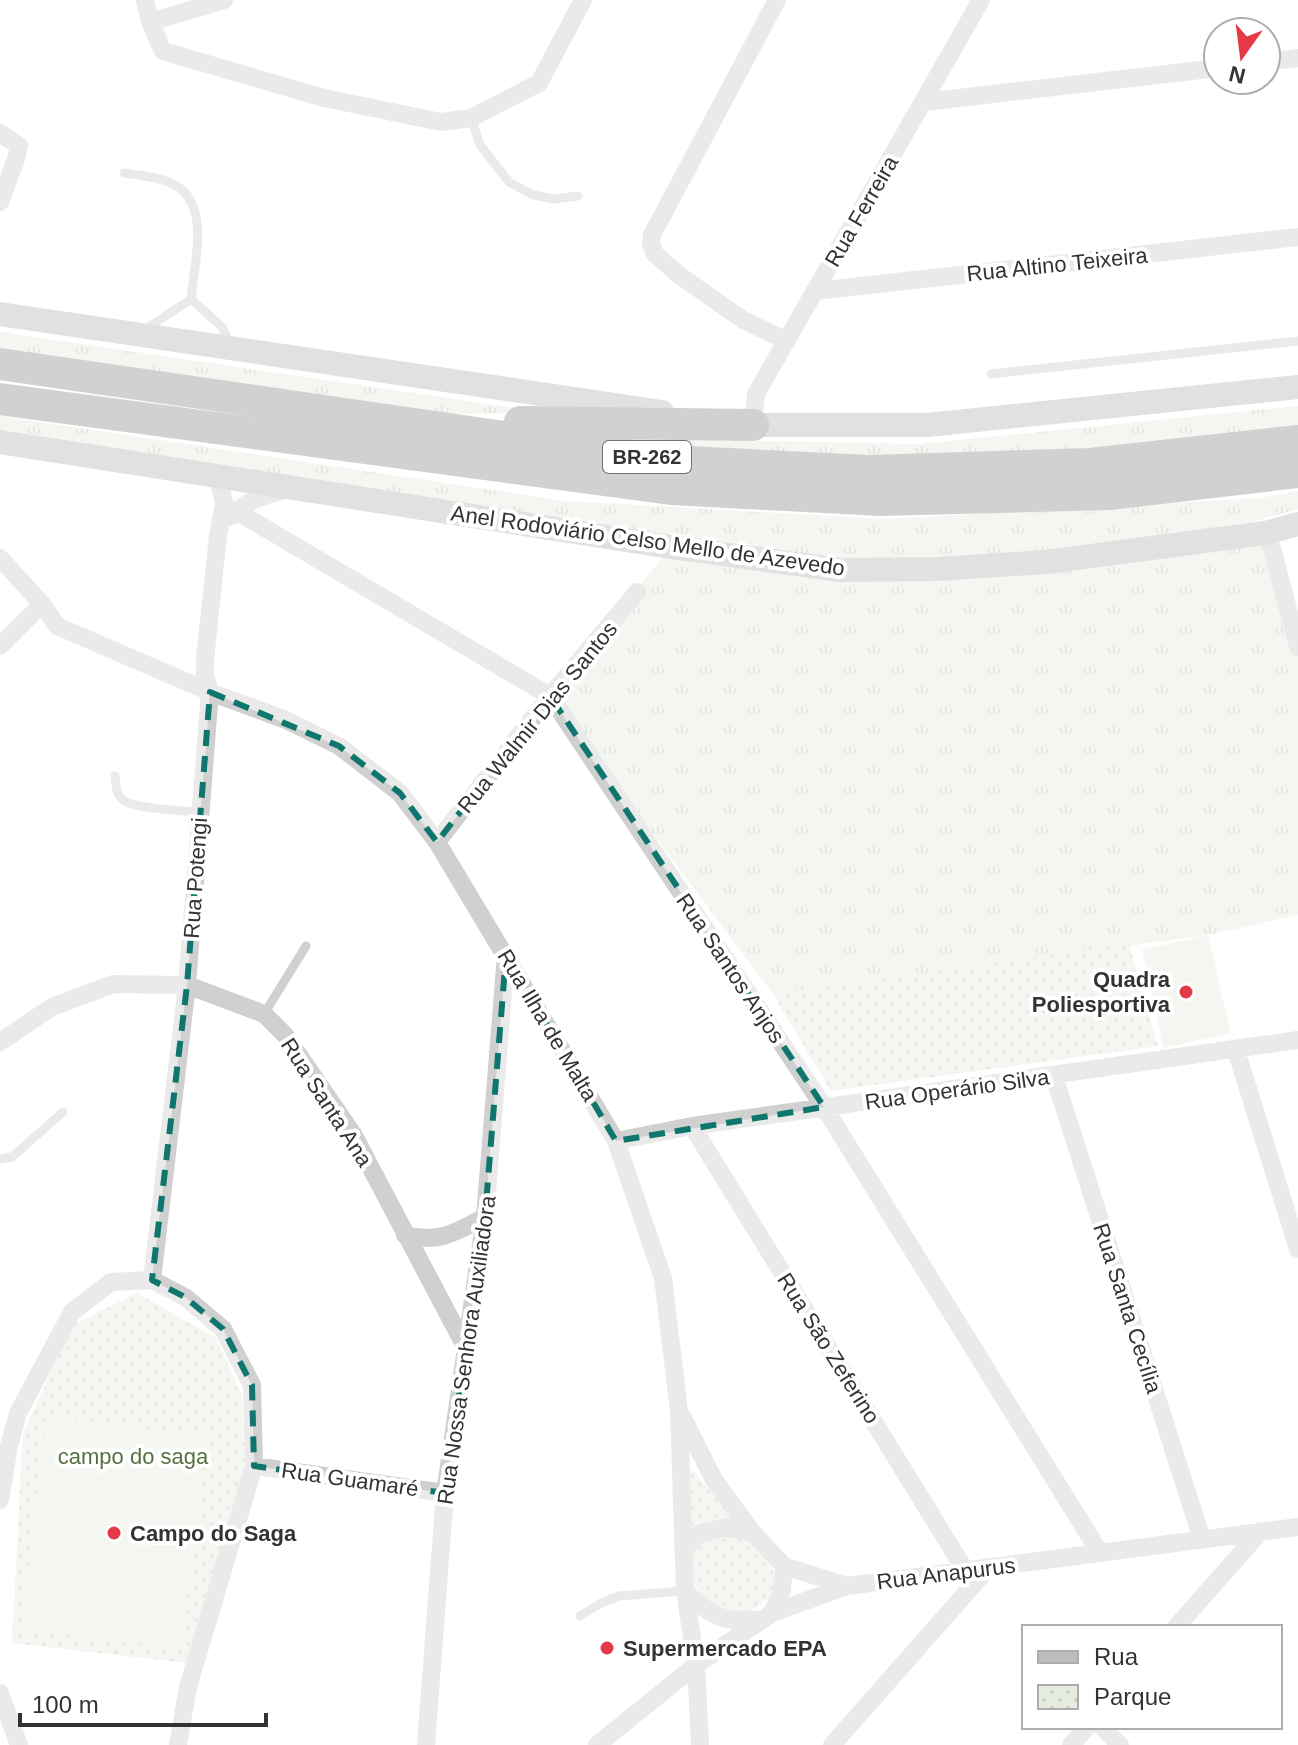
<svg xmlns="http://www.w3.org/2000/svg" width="1298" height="1745" font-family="Arial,sans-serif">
	<defs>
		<pattern id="grass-tufts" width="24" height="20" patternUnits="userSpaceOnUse" patternTransform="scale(2)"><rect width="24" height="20" fill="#e6ecdf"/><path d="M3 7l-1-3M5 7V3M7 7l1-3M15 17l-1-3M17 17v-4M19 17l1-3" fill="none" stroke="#c6cbc0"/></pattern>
		<pattern id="park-dots" width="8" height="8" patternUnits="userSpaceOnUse" patternTransform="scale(2)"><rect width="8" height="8" fill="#e6ecdf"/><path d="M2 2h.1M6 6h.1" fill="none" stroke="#c6cbc0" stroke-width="1.8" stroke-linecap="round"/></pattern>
	</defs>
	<rect width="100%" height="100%" fill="#fff"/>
	<path fill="url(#grass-tufts)" d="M0,332L543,412L412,415L0,357Z
		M1298,406V429L1040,456L824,458L582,437L919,444Z
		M0,416L565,501L886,519L1261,498L1298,491V509L1252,522L938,569L1265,533L1298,653V915L1208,935L773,994L550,696L671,547L0,435Z"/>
	<path fill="url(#park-dots)" d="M1129,944L1158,1046L831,1091L773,994Z
		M137,1293L216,1338L242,1395L245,1465L187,1663L12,1643L23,1433L73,1325Z
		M691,1469L738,1521L689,1537Z
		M721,1533L745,1536L762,1549L774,1573V1593L753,1610L732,1615L706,1603L691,1579L689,1550Z"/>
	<path fill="#e6ecdf" d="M1208,935L1231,1033L1164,1048L1142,950Z
		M46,1416L206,1435L182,1649L21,1630Z"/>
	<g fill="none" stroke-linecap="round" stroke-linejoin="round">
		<path stroke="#d0d0d0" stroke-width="9" d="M471,118L480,145L509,182L533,195L554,199L578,196
			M124,173C142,176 163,177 178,187C210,208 194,267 191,299L143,331
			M191,299L222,327L230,344
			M991,374L1298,341
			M115,776C116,785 116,795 123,800C134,809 185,811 200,812
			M264,1014L306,946
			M0,1159L12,1157L63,1112
			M580,1616L601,1603L619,1596L685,1591"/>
		<path stroke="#d0d0d0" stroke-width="18" d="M145,0L150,22L163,51L324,98L441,122L471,118L539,83L583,0
			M777,0L652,235L651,244L655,254L679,275L743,320L787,341
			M150,22L224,0
			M1266,62L1298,58
			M924,102L1218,68
			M0,133L19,146L16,159L0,202
			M816,291L1298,237
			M753,425L756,394L981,0
			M236,511L550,696L824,1107L1100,1553
			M230,517C245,501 265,495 285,490
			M1265,533L1272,548L1298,647
			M0,558L42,604L57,626L210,692L286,720L339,746L400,793L437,842L616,1141L663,1278L679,1411L685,1591L696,1665L700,1745
			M0,646L42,604
			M437,842L550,696L637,592
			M0,1042L52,1007L113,984L187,985L264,1014L285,1035L353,1134L467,1350
			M1236,1050L1298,1249
			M1054,1076L1202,1539
			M692,1126L965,1570
			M616,1141L692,1126L1298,1040
			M405,1235C438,1244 456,1232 485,1217
			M152,1280L187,985L210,692L205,675V659L218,536L224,502L217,476
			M683,1418L714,1480L753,1533L784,1566L847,1586L1298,1527
			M254,1466L445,1493
			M0,1500L9,1446L18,1413L72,1312L111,1282L152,1280L185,1297L223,1329L252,1385L254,1466L188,1687L178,1745
			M684,1549L701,1533L726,1527L753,1533
			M685,1591C712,1618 726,1624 764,1619
			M772,1613L782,1591L784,1566
			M1176,1627L1261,1531
			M0,1693L19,1745
			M1102,1727L1120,1745
			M426,1745L445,1493L485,1217L506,955
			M597,1745L696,1665L772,1613L847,1586
			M832,1745L989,1567
			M1071,1745L1087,1727"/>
		<path stroke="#bdbdbd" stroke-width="24" d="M0,314L662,412
			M738,423L753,425H927L1298,387
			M0,442L671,547L840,570L938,569L1046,562L1265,533L1298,524"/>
		<path stroke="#9a9a9a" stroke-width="32" d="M0,364L669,461L869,471L1090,464L1298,441
			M0,399L671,489L880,500L1109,494L1298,472
			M520,422L753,425"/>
	</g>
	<path d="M0 0H1298V1745H0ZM210,692L339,746L400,793L437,842L550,696L824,1107L616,1141L506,955L485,1217L445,1493L254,1466L252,1385L223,1329L185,1297L152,1280L187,985Z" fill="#fff" fill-opacity=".55" fill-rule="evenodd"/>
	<path fill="none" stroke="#0f766e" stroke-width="6" stroke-dasharray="16 10" stroke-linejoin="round" d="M210,692L339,746L400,793L437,842L550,696L824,1107L616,1141L506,955L485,1217L445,1493L254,1466L252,1385L223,1329L185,1297L152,1280L187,985Z"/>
	<g fill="#e63946" stroke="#fff" stroke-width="3">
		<circle cx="1186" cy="992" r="8"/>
		<circle cx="114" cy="1533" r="8"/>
		<circle cx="607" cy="1648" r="8"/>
	</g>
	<g text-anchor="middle" stroke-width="8" stroke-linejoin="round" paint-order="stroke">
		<rect fill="#fff" stroke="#707070" stroke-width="2" x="603" y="441" width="88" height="32" rx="6"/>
		<g font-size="20" font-weight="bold" fill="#333">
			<text x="647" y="464">BR-262</text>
		</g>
		<g font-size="22" fill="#333" stroke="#fff">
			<text transform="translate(861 211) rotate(-60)" y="8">Rua Ferreira</text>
			<text transform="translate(1057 264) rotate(-6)" y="8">Rua Altino Teixeira</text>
			<text transform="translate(648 540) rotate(8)" y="8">Anel Rodoviário Celso Mello de Azevedo</text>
			<text transform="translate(537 717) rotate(-51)" y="8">Rua Walmir Dias Santos</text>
			<text transform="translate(195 878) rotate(-86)" y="8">Rua Potengi</text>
			<text transform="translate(731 968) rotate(56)" y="8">Rua Santos Anjos</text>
			<text transform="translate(548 1025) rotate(59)" y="8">Rua Ilha de Malta</text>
			<text transform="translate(957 1089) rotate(-8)" y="8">Rua Operário Silva</text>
			<text transform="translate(327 1102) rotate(57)" y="8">Rua Santa Ana</text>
			<text transform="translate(1128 1308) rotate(72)" y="8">Rua Santa Cecília</text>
			<text transform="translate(829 1348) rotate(58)" y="8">Rua São Zeferino</text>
			<text transform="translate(466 1350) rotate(-82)" y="8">Rua Nossa Senhora Auxiliadora</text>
			<text transform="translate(350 1479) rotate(8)" y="8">Rua Guamaré</text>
			<text transform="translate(946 1573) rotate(-7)" y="8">Rua Anapurus</text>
		</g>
		<g font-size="22" font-weight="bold" fill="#333" stroke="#fff" text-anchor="start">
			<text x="1170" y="987" text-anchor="end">Quadra<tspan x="1170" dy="25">Poliesportiva</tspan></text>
			<text x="130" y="1541">Campo do Saga</text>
			<text x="623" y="1656">Supermercado EPA</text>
		</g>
		<g font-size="22" fill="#56703f" stroke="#fff">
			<text x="133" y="1464">campo do saga</text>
		</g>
	</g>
	<rect x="1022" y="1625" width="260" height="104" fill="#ffffff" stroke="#adadad" stroke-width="2"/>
	<rect x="1038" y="1651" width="40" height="12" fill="#bdbdbd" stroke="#adadad" stroke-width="2"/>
	<text x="1094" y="1665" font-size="24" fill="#333333">Rua</text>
	<rect x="1038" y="1685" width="40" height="24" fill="url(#park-dots)" stroke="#adadad" stroke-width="2"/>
	<text x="1094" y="1705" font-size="24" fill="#333333">Parque</text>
	<g transform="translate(1242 56) rotate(194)"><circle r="38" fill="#ffffff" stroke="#adadad" stroke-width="2"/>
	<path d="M0-6L14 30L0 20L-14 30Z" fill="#e63946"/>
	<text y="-12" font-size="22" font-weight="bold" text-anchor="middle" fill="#333333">N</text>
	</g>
	<path d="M20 1713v12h246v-12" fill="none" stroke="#333333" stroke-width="4"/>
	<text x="32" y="1713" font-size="24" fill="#333333" stroke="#ffffff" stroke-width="6" paint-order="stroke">100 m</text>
</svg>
